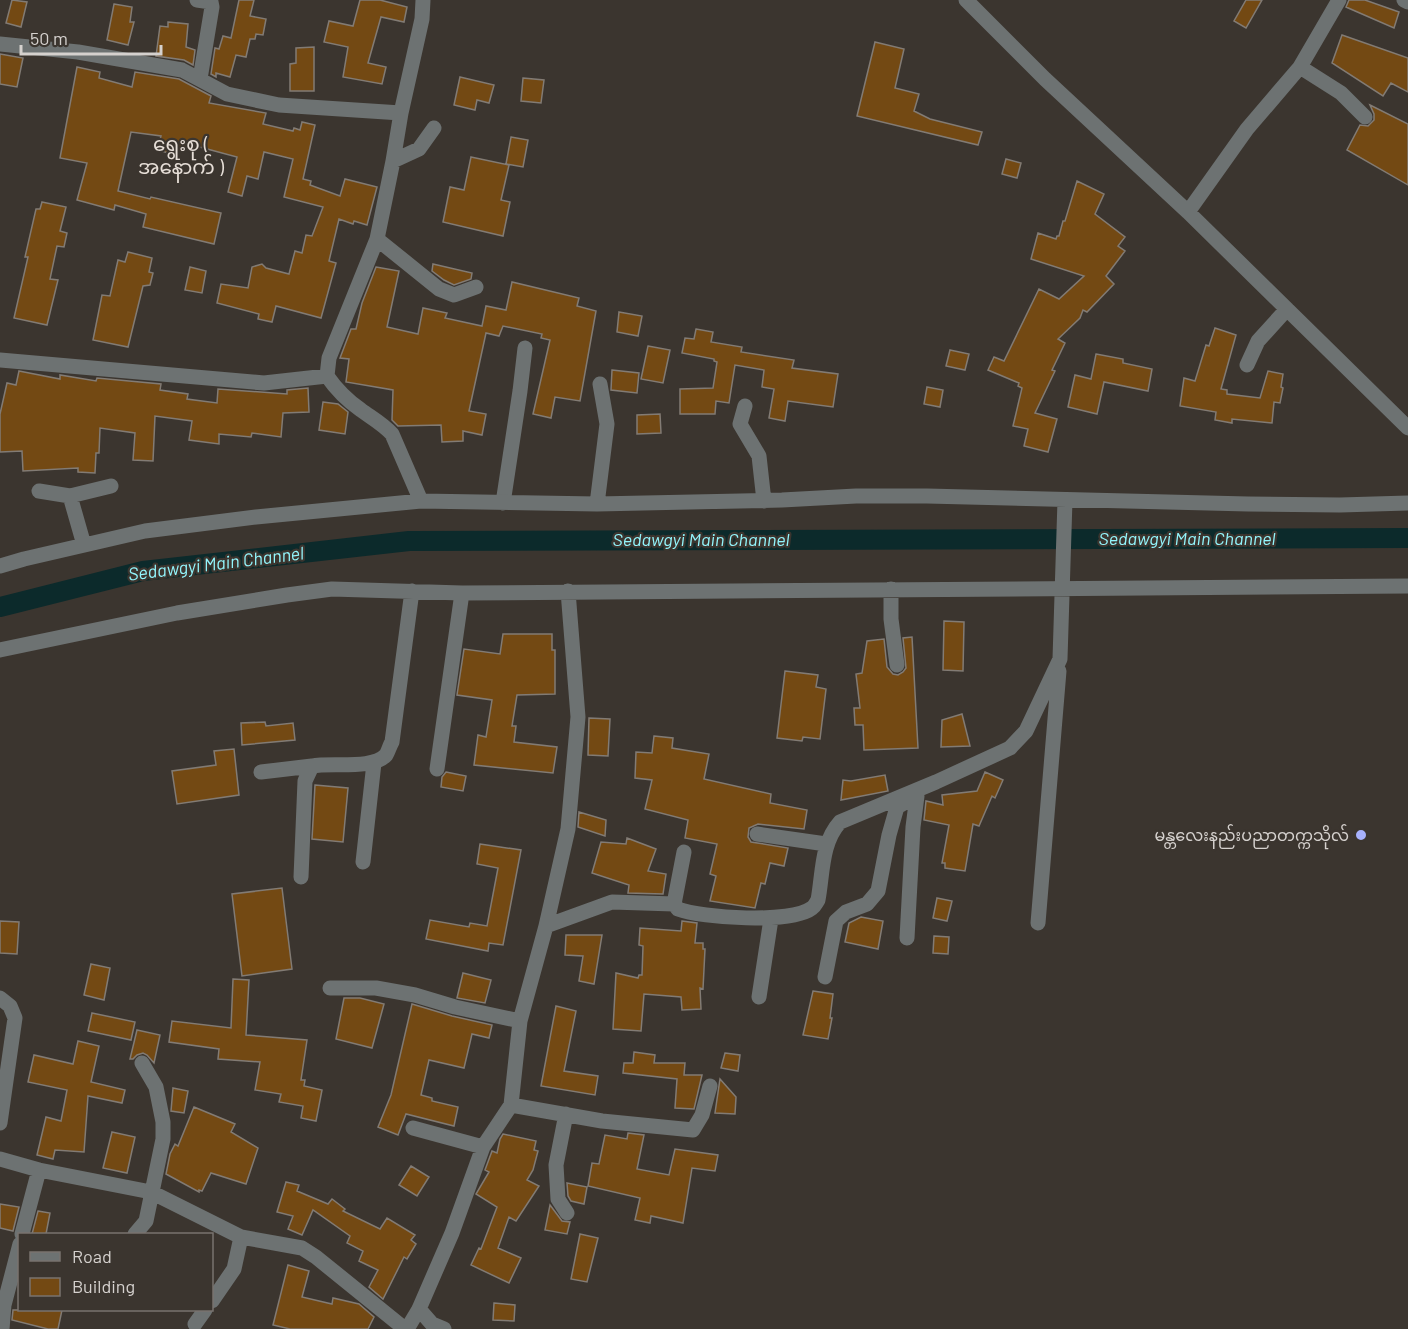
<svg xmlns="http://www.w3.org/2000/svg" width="1408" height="1329" font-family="Barlow,'Noto Sans Myanmar',sans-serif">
	<rect width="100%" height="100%" fill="#3b352f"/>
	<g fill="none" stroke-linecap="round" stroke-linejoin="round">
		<path stroke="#0c2a2b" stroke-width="20" d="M0,607L143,571L409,541L1408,538"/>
	</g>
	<path fill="#734913" stroke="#827b74" stroke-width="1.5" d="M12,0L27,2L21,27L6,23Z
		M239,0H254L250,16L266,19L263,35L256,34L255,39H250L246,57L236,55L230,77L216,73V77L211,74L215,48L219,49L223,36L231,38Z
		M360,0H380L407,7L404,22L381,17L368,63L386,67L382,84L343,77L348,47L324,42L329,21L353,26Z
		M1246,0H1262L1246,28L1234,21Z
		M1349,0H1365L1399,12L1394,28L1346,7Z
		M114,4L132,7L130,22H134L128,45L107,40Z
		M168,22L188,24L186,47L195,50L193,65L184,60L156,56L160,26L168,27Z
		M1342,35L1408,58V92L1391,83L1383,96L1332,63Z
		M875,42L904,49L895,88L919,94L914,111L930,119L982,132L978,145L857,116Z
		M314,47V91H290V64L296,63V48Z
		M0,54L23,58L17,87L0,84Z
		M77,67L100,72L99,78L132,87L135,72L179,79L211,96L209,103L266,113L263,124L293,131L294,128L300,130L302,122L315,125L303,179L311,181L310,185L340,196L345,179L377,187L367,225L354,221L353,224L339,219L329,261L336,263L321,318L276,306L272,322L258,319L259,314L217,303L221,284L248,288L252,267L262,264L266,268L289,274L295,251L302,253L306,235L312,236L323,207L284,197L293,159L264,152L258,179L247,176L242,196L228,192L237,157L196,146L195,151L175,147L173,154L157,150L161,136L131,132L118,191L150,199L151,197L221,213L214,244L143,227L146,214L115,205L114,210L77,200L87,163L60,158Z
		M460,77L494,85L489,103L477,100L475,110L454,105Z
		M523,78L544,80L541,103L521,101Z
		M1370,105L1408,124V185L1347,150L1360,125L1368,126L1374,120V114Z
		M511,137L528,140L523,167L506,164Z
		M471,157L509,165L501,200L510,202L503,236L443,222L450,187L464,190Z
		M1006,159L1021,163L1017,178L1002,174Z
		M1077,181L1104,194L1095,214L1125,237L1118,246L1125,251L1106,276L1114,284L1087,312L1083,310L1080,318L1058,339L1065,343L1052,370L1055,371L1035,413L1057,419L1048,452L1024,446L1028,429L1013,426L1022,388L1018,386L1019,383L988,370L994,357L1004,361L1039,289L1059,299L1084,276L1031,259L1038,233L1056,239L1057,236H1059L1063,221H1065Z
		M42,202L66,207L60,231L67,233L64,247L57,246L50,279L58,280L47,325L14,318L28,257H25L36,209H40Z
		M128,252L152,258L149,272L153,273L150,285L143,286L128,347L93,340L102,295L110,296L118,260L125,262Z
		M433,264L472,273L471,279L454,285L444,280L432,271Z
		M190,267L206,271L202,293L185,290Z
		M376,267L399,271L387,327L418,334L423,308L447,313L445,318L482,326L486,306L506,310L512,282L579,298L577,306L596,311L580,401L555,397L551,418L533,414L550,340L541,338L542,334L503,326L499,336L486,333L469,411L486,414L482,435L463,431V441L442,442L441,425L398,426L392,420L393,390L346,382L349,359L340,358L351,329H356L362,303Z
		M619,312L642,316L638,336L617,332Z
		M1215,328L1236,335L1221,389L1227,390V394L1260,398L1268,371L1283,374L1281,387L1283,388L1280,403L1274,402L1272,423L1232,419V423L1215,420L1216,412L1180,406L1184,378L1195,381L1206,345L1209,346Z
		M696,329L713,332L711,342L742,347L741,352L794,360L792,368L838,374L833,407L788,401L785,421L769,418L774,389L762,387L764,370L735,365L729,403L716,401L715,414H680V389L713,388L717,362L714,361V359L682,353L685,338L694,339Z
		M648,346L670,350L663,383L641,379Z
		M950,350L969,354L965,370L946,366Z
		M1096,354L1123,359V363L1152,369L1148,391L1104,382L1097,414L1068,407L1075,375L1091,379Z
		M612,370L639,373L637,393L611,390Z
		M19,371L60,379V375L96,381L97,378L161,384L160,390L188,394L187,399L217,403L218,389L287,394V390L308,388L309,412L283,413L281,437L252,433L251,437L219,434V444L189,440L192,421L155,416L153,461L133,460L135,433L100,428L99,453H96L95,473L78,472V468L23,471L22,451L0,452V414L7,383L16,385Z
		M927,387L943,390L940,407L924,404Z
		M323,402L338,404L348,412L345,434L319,430Z
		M660,414L661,433L637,434V415Z
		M944,621L964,622L963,671L943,670Z
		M503,634H552V650H555V694L517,695L512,726H516L514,742L557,747L553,773L474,765L478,735L486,737L492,700L457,695L464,649L500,654Z
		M912,637L918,748L864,750L863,725H855L854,708H860L856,674L862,673L867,641L884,639L887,667L893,674L898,675L903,672L906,668L903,638Z
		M785,671L818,675L816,687L826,689L820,739L803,737L802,741L777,738Z
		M962,714L970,746L941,747L942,720Z
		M589,718L610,719L608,756L588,755Z
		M265,722L266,726L293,723L295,740L242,745L241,723Z
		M654,736L673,738L672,748L709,754L704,779L771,794L770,803L807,810L804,829L758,824L749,828L748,837L751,842L788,848L784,866L770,863L765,884L761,883L755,908L710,901L716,876L710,874L717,844L685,838L688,820L645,809L652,780L635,778L636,752L652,753Z
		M234,749L239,795L177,804L172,771L216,765L214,751Z
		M446,772L466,776L463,791L441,787L442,777Z
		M985,772L1003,780L995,798L992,796L979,826L973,824L965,871L945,868V863H942L949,825L924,820L926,801L943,805L942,795L977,791Z
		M885,775L888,791L841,800L843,780L851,781Z
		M315,785L348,788L343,842L312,839Z
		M579,812L606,820L605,836L578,827Z
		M627,838L656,849L648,871L666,874L663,894L628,893L629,885L592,873L601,842L626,844Z
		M480,844L521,850L503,945L489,943L488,951L426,939L430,920L469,927L470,923L487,926L498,868L477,864Z
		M282,888L292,969L242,976L232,894Z
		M937,898L952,901L947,921L933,918Z
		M861,917L883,921L878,949L845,942L849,923Z
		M0,921L19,922L17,954L0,953Z
		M682,921L697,923L695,943H703V949H705L703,989L700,988L701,1009L682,1010L681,997L644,994L641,1031L613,1029L616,973L638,978L639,975H642L643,946L639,945L640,928L681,931Z
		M566,935H602L594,984L579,981L583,956L565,955Z
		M934,936L949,937L948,954L933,953Z
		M91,964L110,968L104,1000L84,995Z
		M463,973L491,980L485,1003L457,998Z
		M233,979L249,980L246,1035L307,1040L301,1080H305L304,1086L322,1090L316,1121L301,1118L303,1106L279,1102L281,1094L255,1090L260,1062L218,1059L219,1049L169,1042L172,1021L231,1028Z
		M813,991L833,994L830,1018H832L828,1039L803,1035Z
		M344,998H360L384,1004L372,1048L336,1039Z
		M412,1004L452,1016L492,1025L489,1038L472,1034L464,1068L429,1060L421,1095L432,1098V1101L458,1107L454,1126L406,1114L398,1135L378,1127L391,1095Z
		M556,1006L576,1011L564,1071L598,1076L595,1095L541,1086Z
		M92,1013L135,1022L131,1040L88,1031Z
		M137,1030L160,1035L154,1063L147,1055L143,1053L137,1055L133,1059H130Z
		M78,1041L99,1046L91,1082L125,1090L122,1103L88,1096L84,1152L55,1150L53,1159L37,1155L46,1117L61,1121L67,1090L28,1082L34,1055L73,1064Z
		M634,1052L655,1055L654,1063H685L684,1075H702L694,1109L675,1108L677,1079L623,1073L624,1063H633Z
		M725,1053L740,1055L738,1071L721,1068Z
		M720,1079L736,1097L735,1114L715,1113Z
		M173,1088L188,1091L184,1113L171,1111Z
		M194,1107L235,1124L231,1132L258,1148L246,1184L211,1173L202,1191L199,1190V1192L166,1174L170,1154L175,1144L178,1146Z
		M112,1132L135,1137L127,1173L103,1168Z
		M628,1133L644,1135L637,1169L669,1175L675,1149L718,1155L715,1171L692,1168L683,1223L651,1216L650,1223L635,1220L640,1198L588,1186L592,1163L599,1164L605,1135L627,1139Z
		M503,1134L536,1141L534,1150L538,1151L533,1170L527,1180L539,1186L516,1221L509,1217L498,1248L521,1258L509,1283L471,1265L479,1248L481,1249L497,1207L476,1194L489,1172L485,1170L492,1151L497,1153L500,1139Z
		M411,1166L429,1177L417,1196L399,1185Z
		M286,1182L299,1185L297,1191L328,1204L332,1199L345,1209L343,1211L380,1229L387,1218L415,1235L411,1240L416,1244L407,1259L404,1257L383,1299L369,1287L378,1270L359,1261L363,1251L347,1243L350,1236L313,1210L302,1235L288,1229L293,1216L277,1212Z
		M567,1183L587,1187L584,1204L571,1201L568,1196Z
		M0,1204L19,1207L13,1231L0,1228Z
		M550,1205L562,1221L570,1222L567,1234L545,1230Z
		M38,1211L50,1213L46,1234H32Z
		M580,1234L598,1238L587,1282L571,1279Z
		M288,1265L309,1271L302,1297L332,1304L333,1298L359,1304L374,1317L368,1329H290L273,1325Z
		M494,1303L515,1305L514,1321L493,1320Z
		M13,1310H62L58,1329H48L12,1320Z"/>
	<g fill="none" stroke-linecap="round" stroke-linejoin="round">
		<path stroke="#6d7272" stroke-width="15" d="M197,0L211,2L212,7L200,79
			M966,0L1045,79L1188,212L1408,428
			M1404,0L1408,2
			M0,44L78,52L182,70L227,94L279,105L401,113
			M1300,67L1341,93L1365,117
			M393,161L419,149L434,128
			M1188,212L1247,129L1300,67L1339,0
			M377,239L439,289L454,295L476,287
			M0,360L264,383L327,376
			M1247,365L1258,341L1287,309
			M745,406L740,424L759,456L764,501
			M39,491L70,496
			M421,501L392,434C383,424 372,418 361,410C348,401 336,389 327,376L329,358L377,239L393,161L401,113L422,19L423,0
			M503,503L520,391L525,348
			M597,504L607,424L600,384
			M84,545L70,496L111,486
			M0,566L24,559L145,531L256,517L421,501L597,504L782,500L856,496H927L1248,504L1340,505L1408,503
			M891,589V619L897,665
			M0,650L177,613L287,595L332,589L462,593L1408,586
			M437,769L462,593
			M261,772L312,766
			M757,834L826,844
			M684,852L674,904L678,909C702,918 791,924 812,908C815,906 816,903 818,900C823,873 821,843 840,822L936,782L1010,748L1026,731L1060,659L1065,500
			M363,862L374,763
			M301,877L305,781L312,766C331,762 373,770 386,755C388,752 390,745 392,742L412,591
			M1038,923L1059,671
			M546,926L612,902L674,904
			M907,938L913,827L917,796
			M825,977L836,921L846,912L867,904L878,891L889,835L897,807L911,799
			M330,988H376L415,995L455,1007L520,1021
			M759,997L771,919
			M0,998L10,1006L15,1018L0,1123
			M511,1105L602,1121L693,1130L702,1115L710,1086
			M566,1114L556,1165L558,1199L567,1213
			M413,1128L483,1147
			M0,1159L39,1170L151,1192L241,1237L302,1248L316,1257L405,1329
			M22,1234L39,1170
			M135,1234L146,1221L163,1139V1122L156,1087L142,1063
			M212,1301L234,1269L241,1237
			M419,1309L432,1324L444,1329
			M195,1324L205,1310
			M2,1329L4,1305L20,1244
			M407,1329L419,1309L452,1233L483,1147L511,1105L520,1021L546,926L568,829L578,717L568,591"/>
	</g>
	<circle fill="#a7b1fc" stroke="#3b352f" stroke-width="2" cx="1361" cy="835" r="6"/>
	<g text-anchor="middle" stroke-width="4.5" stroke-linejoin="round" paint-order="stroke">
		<g font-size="16" fill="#d5d1ce" stroke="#3b352f" text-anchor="end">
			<text x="1349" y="841">မန္တလေးနည်းပညာတက္ကသိုလ်</text>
		</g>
		<g font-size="18" font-style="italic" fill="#93f6fd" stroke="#3b352f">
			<text x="1187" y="545">Sedawgyi Main Channel</text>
			<text x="701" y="546">Sedawgyi Main Channel</text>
			<text transform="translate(216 564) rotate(-7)" y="6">Sedawgyi Main Channel</text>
		</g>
		<g font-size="20" fill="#e6ded7" stroke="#3b352f">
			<text x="181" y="151">ရွေးစု (<tspan x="181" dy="23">အနောက် )</tspan></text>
		</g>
	</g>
	<rect x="18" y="1233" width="195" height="78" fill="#3b352f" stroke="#79736f" stroke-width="1.5"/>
	<rect x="30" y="1252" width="30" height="9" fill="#6d7272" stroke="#79736f" stroke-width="1.5"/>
	<text x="72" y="1263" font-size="18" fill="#d5d1ce">Road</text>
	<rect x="30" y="1278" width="30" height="18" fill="#734913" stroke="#79736f" stroke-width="1.5"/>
	<text x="72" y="1293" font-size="18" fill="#d5d1ce">Building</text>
	<path d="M21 45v9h140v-9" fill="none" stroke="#d5d1ce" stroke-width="3"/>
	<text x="30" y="45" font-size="18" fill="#d5d1ce" stroke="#3b352f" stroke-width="4.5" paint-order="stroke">50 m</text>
</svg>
